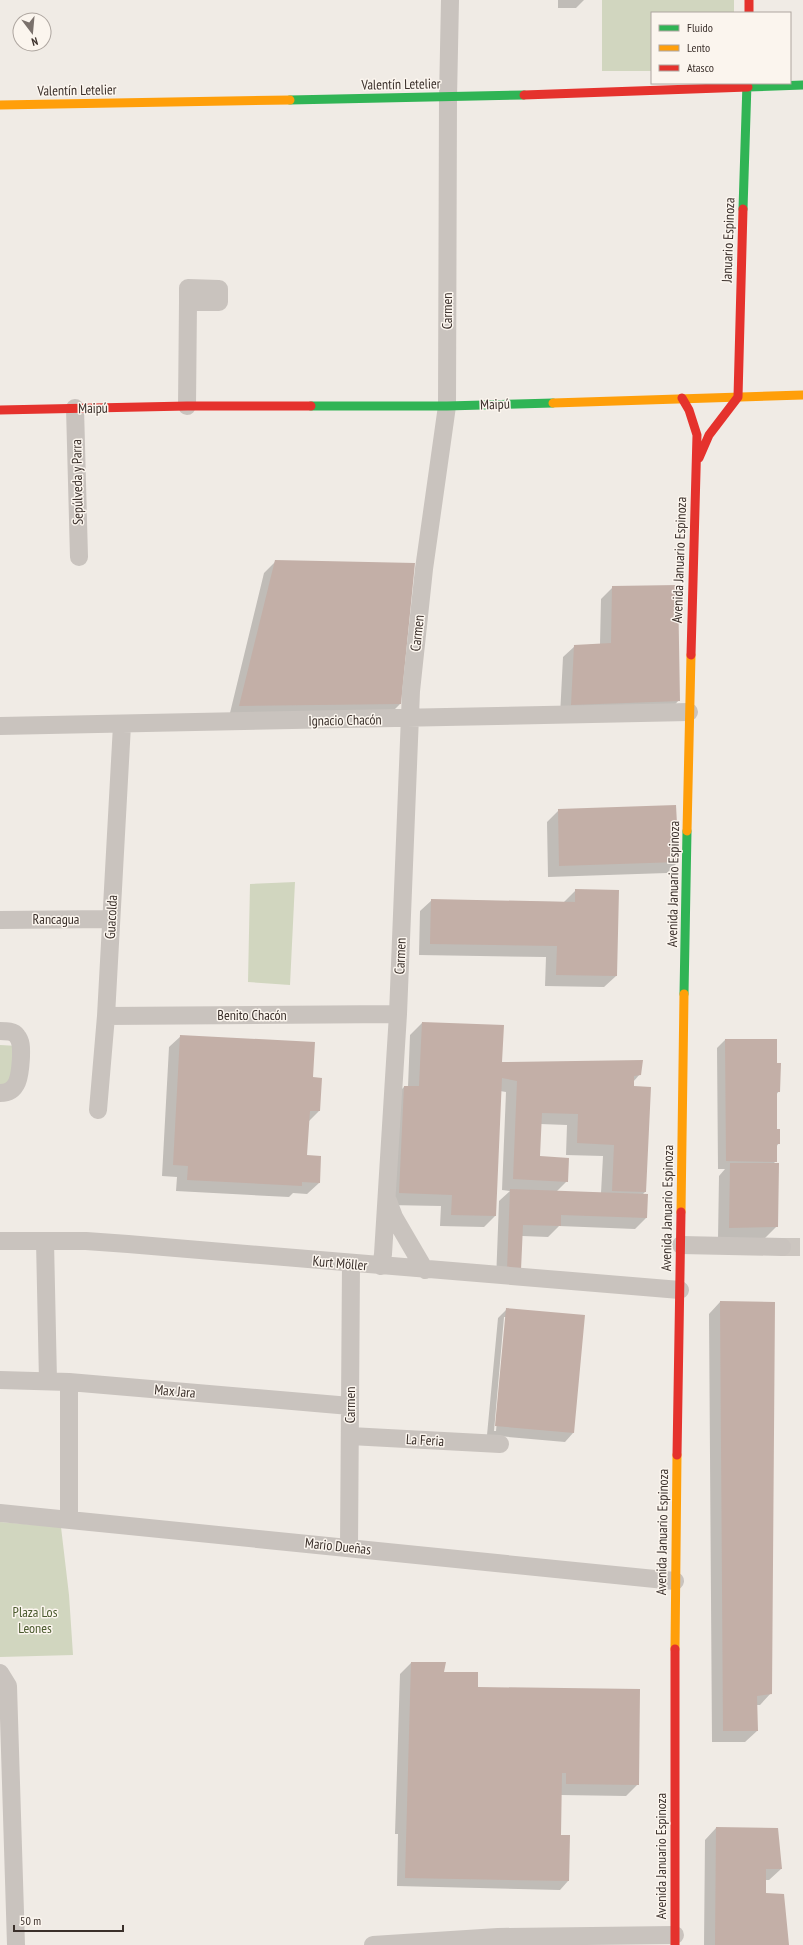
<svg xmlns="http://www.w3.org/2000/svg" width="803" height="1945" font-family="'PT Sans Narrow',sans-serif">
	<rect width="100%" height="100%" fill="#f0ebe5"/>
	<path fill="#d1d6bf" d="M602,0H734V13H652V71H602Z
		M295,882L290,985L248,982L250,884Z
		M0,1045L18,1046L15,1086L0,1087Z
		M0,1522L61,1527L69,1595L73,1655L0,1657Z"/>
	<path fill="#0003" fill-rule="evenodd" d="M558,0H584L576,8H558Z
		M276,561L400,704L389,715L229,717L264,573Z
		M613,587L679,700L668,712L560,716L563,657L575,646L600,644L601,599Z
		M559,810L678,862L667,873L548,877L547,822Z
		M576,890L618,891L616,976L604,987L545,986L546,957L419,955L420,911L432,900L564,902Z
		M422,1023L501,1064L640,1074L633,1082L645,1192L642,1195L646,1218L635,1229L559,1226L548,1237L522,1236L520,1270L496,1281L499,1201L510,1191L502,1190L506,1092L500,1091L495,1216L484,1227L440,1226L441,1206L388,1205L393,1098L404,1087H408L410,1035ZM540,1124L567,1125L566,1155L603,1156L601,1193L556,1192L567,1181L538,1157Z
		M181,1036L319,1111L308,1122L306,1156L319,1183L307,1194L293,1193L289,1197L176,1191L177,1177L162,1176L169,1047Z
		M725,1040L776,1064L779,1091L776,1095V1130L779,1143L776,1147V1161L773,1164L777,1226L765,1238L718,1239L719,1176L725,1169H718L717,1048Z
		M720,1302L774,1303L771,1693L760,1705H756L757,1731L745,1742H712L709,1314Z
		M507,1309L573,1433L565,1442L487,1435L498,1318ZM504,1317H506L496,1431H494Z
		M411,1663L443,1673L477,1688L638,1784L626,1796L561,1795L560,1836L568,1881L560,1890L397,1886L398,1834H395L400,1674Z
		M716,1828L777,1829L781,1869L769,1880H765V1894L788,1945H704L705,1840Z"/>
	<path fill="#c3afa7" d="M275,560L415,563L401,704L239,706Z
		M678,585L680,701L571,705L574,645L611,643L612,586Z
		M676,805L679,862L559,866L558,809Z
		M575,889L619,890L617,976L556,975L557,946L430,944L431,899L575,902Z
		M422,1022L504,1025L502,1062L643,1060L641,1075L634,1076V1086L651,1087L646,1192L612,1191L614,1145L577,1143L578,1114L542,1113L540,1156L569,1158L568,1182L513,1179L517,1081L502,1078L496,1216L451,1215L452,1195L399,1193L404,1086H419Z
		M180,1035L315,1042L313,1077L322,1078L320,1111H310L307,1155L321,1156L320,1183L302,1182V1186L187,1180L188,1166L173,1165Z
		M725,1039H777V1063H781L780,1092H777V1129H780V1144H777V1162L726,1161Z
		M730,1163H779L778,1227L729,1228Z
		M510,1189L648,1194L647,1218L561,1215V1226L523,1225L521,1270H507Z
		M720,1301L775,1302L772,1694L757,1696L758,1731H723Z
		M506,1308L585,1315L574,1433L495,1426Z
		M411,1662H446L444,1672H478V1687L640,1689L639,1785L566,1784V1773H562L561,1835H570L569,1881L405,1878Z
		M716,1827L778,1828L782,1869H766V1893L784,1894L789,1945H715Z"/>
	<g fill="none" stroke-linecap="round" stroke-linejoin="round">
		<path stroke="#ccc6c0" stroke-width="18" stroke-dasharray="18 9" stroke-linecap="butt" d="M782,1247H803"/>
		<path stroke="#c9c3be" stroke-width="18" d="M187,406L188,302V288L219,289V302H188
			M75,408L79,557
			M0,726L689,712
			M0,920L111,919
			M106,1016L398,1014
			M0,1031C6,1031 14,1031 17,1036C22,1042 21,1050 21,1057C20,1072 20,1093 0,1093
			M98,1110L106,1016L122,725
			M388,1201L394,1217L425,1270
			M0,1241H86L128,1244L680,1290
			M45,1241L48,1381
			M681,1245L782,1247
			M381,1266L383,1254L398,1014L411,691L424,569L447,406L448,98L450,0
			M0,1380L69,1382L350,1406
			M69,1382V1519
			M350,1436L500,1444
			M0,1513L675,1581
			M349,1547L351,1264
			M0,1673L8,1686L16,1945
			M373,1945L498,1937L675,1935"/>
		<path stroke="#30b455" stroke-width="9" d="M748,87L803,85
			M290,100L524,95
			M743,209L747,83
			M311,406H447L553,403
			M684,994L687,831"/>
		<path stroke="#ff9f0a" stroke-width="9" d="M0,105L290,100
			M553,403L803,395
			M687,831L691,655
			M681,1212L684,994
			M675,1649L677,1455"/>
		<path stroke="#e5322d" stroke-width="9" d="M749,0V13
			M524,95L748,87
			M682,398L689,410L697,435L691,655
			M0,410L187,406H311
			M699,458L709,435L738,397L743,209
			M677,1455L681,1212
			M675,1649V1945"/>
	</g>
	<g text-anchor="middle" stroke-width="3" stroke-linejoin="round" paint-order="stroke">
		<g font-size="14" fill="#3b302b" stroke="#fbf5ee">
			<text transform="translate(401 84) rotate(-1)" y="5">Valentín Letelier</text>
			<text transform="translate(77 90) rotate(-1)" y="5">Valentín Letelier</text>
			<text transform="translate(728 240) rotate(-88)" y="5">Januario Espinoza</text>
			<text transform="translate(447 311) rotate(-90)" y="5">Carmen</text>
			<text transform="translate(495 404) rotate(-2)" y="5">Maipú</text>
			<text transform="translate(93 408) rotate(-1)" y="5">Maipú</text>
			<text transform="translate(77 482) rotate(-91)" y="5">Sepúlveda y Parra</text>
			<text transform="translate(679 560) rotate(-88)" y="5">Avenida Januario Espinoza</text>
			<text transform="translate(417 633) rotate(-84)" y="5">Carmen</text>
			<text transform="translate(345 720) rotate(-1)" y="5">Ignacio Chacón</text>
			<text transform="translate(673 884) rotate(-89)" y="5">Avenida Januario Espinoza</text>
			<text transform="translate(111 917) rotate(-87)" y="5">Guacolda</text>
			<text x="56" y="924">Rancagua</text>
			<text transform="translate(400 956) rotate(-88)" y="5">Carmen</text>
			<text x="252" y="1020">Benito Chacón</text>
			<text transform="translate(667 1208) rotate(-89)" y="5">Avenida Januario Espinoza</text>
			<text transform="translate(340 1263) rotate(5)" y="5">Kurt Möller</text>
			<text transform="translate(175 1391) rotate(5)" y="5">Max Jara</text>
			<text transform="translate(350 1405) rotate(-90)" y="5">Carmen</text>
			<text transform="translate(425 1440) rotate(3)" y="5">La Feria</text>
			<text transform="translate(662 1532) rotate(-89)" y="5">Avenida Januario Espinoza</text>
			<text transform="translate(338 1546) rotate(6)" y="5">Mario Dueñas</text>
			<text transform="translate(661 1856) rotate(-90)" y="5">Avenida Januario Espinoza</text>
		</g>
		<g font-size="14" fill="#4a5a2e" stroke="#fbf5ee">
			<text x="35" y="1617">Plaza Los<tspan x="35" dy="16">Leones</tspan></text>
		</g>
	</g>
	<rect x="651" y="12" width="140" height="72" fill="#fbf5ee" stroke="#aea6a0"/>
	<rect x="659" y="25" width="20" height="6" fill="#30b455" stroke="#aea6a0"/>
	<text x="687" y="32" font-size="12" fill="#3b302b">Fluido</text>
	<rect x="659" y="45" width="20" height="6" fill="#ff9f0a" stroke="#aea6a0"/>
	<text x="687" y="52" font-size="12" fill="#3b302b">Lento</text>
	<rect x="659" y="65" width="20" height="6" fill="#e5322d" stroke="#aea6a0"/>
	<text x="687" y="72" font-size="12" fill="#3b302b">Atasco</text>
	<g transform="translate(32 32) rotate(164)"><circle r="19" fill="#fbf5ee" stroke="#aea6a0"/>
	<path d="M0-3L7 15L0 10L-7 15Z" fill="#7a716c"/>
	<text y="-6" font-size="11" font-weight="bold" text-anchor="middle" fill="#3b302b">N</text>
	</g>
	<path d="M14 1925v6h109v-6" fill="none" stroke="#3b302b" stroke-width="2"/>
	<text x="20" y="1925" font-size="12" fill="#3b302b" stroke="#fbf5ee" stroke-width="3" paint-order="stroke">50 m</text>
</svg>
